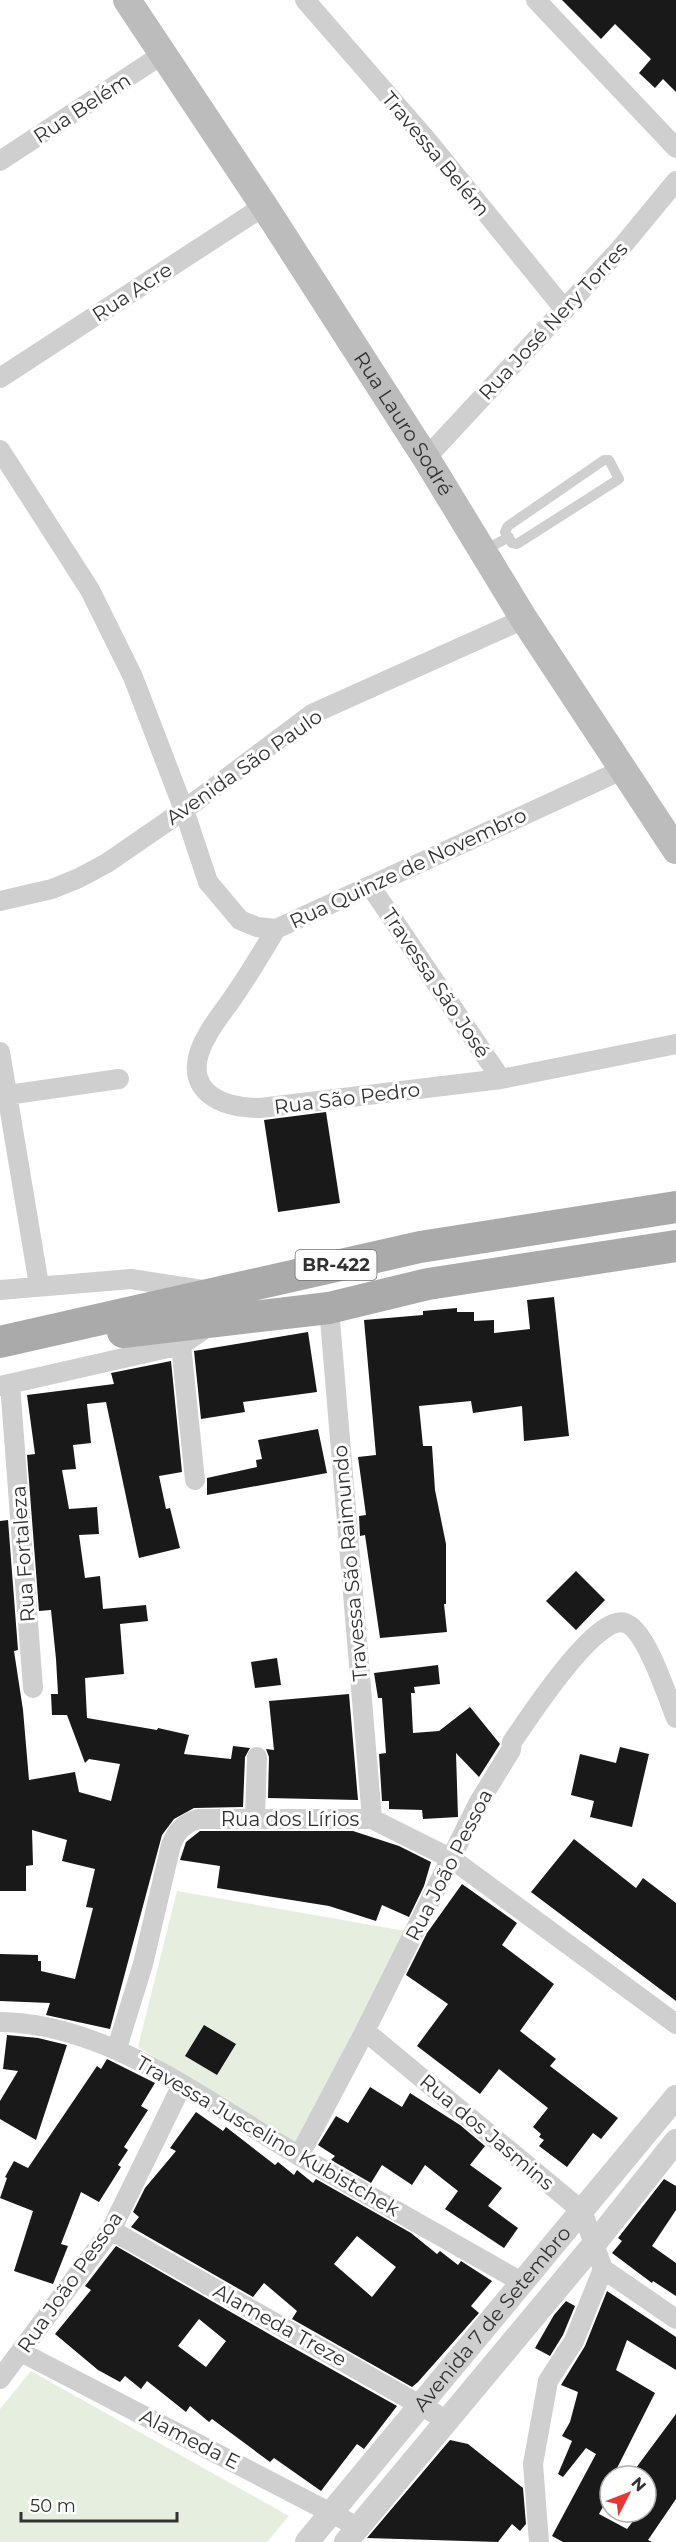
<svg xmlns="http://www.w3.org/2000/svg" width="676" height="2542" font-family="Montserrat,sans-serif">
	<rect width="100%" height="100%" fill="#fff"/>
	<path fill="#e6eee0" d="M177,1891L406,1931L296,2143L138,2047Z
		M31,2371L289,2516L267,2542H0V2409Z"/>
	<path fill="#191919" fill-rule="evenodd" d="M562,0H676V92L663,79L655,88L639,73L651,59L615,24L601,39Z
		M326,1112L340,1203L278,1212L264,1120Z
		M554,1297L569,1436L524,1441L522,1406L473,1413L471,1401L419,1406L423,1446H432L435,1490L446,1544V1604H444L447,1632L380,1638L365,1535L360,1536L359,1516L366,1515L358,1457L376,1455L364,1320L423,1315V1311L457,1308V1312H474V1321L494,1320V1333L530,1329L527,1300Z
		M308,1332L317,1392L243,1402L245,1412L201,1419L194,1351Z
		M171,1361L182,1472L159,1476L166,1509L170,1508L180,1548L139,1558L106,1402L87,1404L91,1443L73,1445L76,1469L62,1470L69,1509L97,1507L99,1534L79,1535L85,1578L100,1576L103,1609L146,1605L148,1621L120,1624L124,1674L85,1678L87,1718L157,1730L158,1728L189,1735L184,1754L231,1759L233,1746L250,1748L245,1757L243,1807L194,1808L174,1819L162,1835L110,2029L46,2015L50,2003L0,2001V1954L38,1955V1961H41V1971L75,1979L93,1908L86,1907L95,1869L62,1861L67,1840L32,1830L33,1865L26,1866V1891H0V1521L8,1520L18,1650L14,1651L23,1710L29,1780L75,1772L79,1792L111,1801L120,1764L89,1759L85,1763L67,1715H52L51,1694H58L56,1659L51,1610L39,1611L27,1455L35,1454L27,1395L114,1384L111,1373Z
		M318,1429L327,1473L207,1495V1478L257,1467L256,1460L262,1459L258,1440Z
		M576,1571L605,1600L576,1630L546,1601Z
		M277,1658L281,1685L255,1688L251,1662Z
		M438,1665L440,1684L414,1687L415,1693H411L413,1733L439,1731L470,1707L500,1744L479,1777L456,1753L458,1817L423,1819L422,1810L389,1809V1801H382L379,1754L386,1753L382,1698H378L374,1673Z
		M349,1694L358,1800L268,1798L269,1757L266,1749L274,1750L269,1701Z
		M620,1747L649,1754L632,1827L590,1817L594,1801L571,1795L580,1754L616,1763Z
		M200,1831H353L399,1846L431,1862L424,1886L409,1917L382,1905L376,1921L329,1906L217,1888L220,1866L180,1860L186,1842Z
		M574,1839L636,1888L643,1878L676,1903V2001L531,1892Z
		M462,1884L517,1923L502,1945L554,1984L520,2031L556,2059L550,2066L618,2118L601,2139L593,2133L567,2167L539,2146L544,2140L539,2137L541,2134L533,2127L548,2108L499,2069L480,2094L417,2046L448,2004L406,1975L427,1933Z
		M204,2025L236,2044L217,2075L185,2056Z
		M7,2035L38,2038L67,2045L36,2140L0,2119V2101L18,2071L3,2069Z
		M107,2059L155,2083L141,2106L148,2110L124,2147L128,2150L118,2165L121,2167L99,2202L81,2192L61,2244L68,2246L53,2284L14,2271L33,2211L0,2198L7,2178L5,2177L14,2161L28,2168L97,2066L101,2069Z
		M370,2087L402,2107L410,2093L460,2125L485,2146L470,2165L502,2188L488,2206L518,2228L504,2248L445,2209L458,2191L425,2165L412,2185L382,2165L371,2183L331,2160L335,2156L318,2145L336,2116L348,2123Z
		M196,2112L223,2131L226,2127L275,2165L278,2162L294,2175L297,2170L313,2183L316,2179L411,2233L437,2254L440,2251L458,2265L461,2261L492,2281L471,2306L479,2313L418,2382L412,2387L292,2319L297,2311L264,2283L253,2297L131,2227L139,2217L133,2212L145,2188L176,2151L170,2148ZM357,2236L396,2267L372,2297L334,2264Z
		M664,2179L676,2186V2210L652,2246L676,2263V2296L653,2281L652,2283L612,2253L622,2241L618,2238Z
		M116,2246L276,2338L397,2406L364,2449L357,2444L321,2491L274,2458L270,2462L212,2419L209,2422L190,2406L186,2412L147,2381L141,2389L125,2376L120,2382L98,2370L55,2334L91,2290L85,2286ZM199,2319L226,2341L206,2367L178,2346Z
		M607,2291L676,2337V2370L627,2340L616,2370L655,2393L613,2476H610V2494L599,2514L627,2529L640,2512H646V2476H630L676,2414V2499L648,2540L652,2542H563L552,2536L596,2454L586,2448L563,2477L558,2474L572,2441L562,2436L570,2422L578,2392L561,2385L585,2346Z
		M566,2301L575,2306L563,2335L550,2356L535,2348L554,2315Z
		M450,2440L468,2444L523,2488L526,2524L520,2531L512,2524L498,2542L367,2538Z"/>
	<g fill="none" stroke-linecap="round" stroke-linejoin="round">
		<path stroke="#cfcfcf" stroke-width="10" d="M604,460H609L619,479L517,544L512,543L505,532L508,526Z
			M483,551L509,537"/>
		<path stroke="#cfcfcf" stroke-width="20" d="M305,0L427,140L565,310
			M536,0L676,148
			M0,161L163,54
			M0,378L264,206
			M0,450L90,590L133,677L184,810L208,882L240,920L257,927L276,929L622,770
			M426,458L620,249L676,181
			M371,887L501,1079
			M0,901L52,889L79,878L107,863L184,810L312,714L524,619
			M276,929C263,951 249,974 234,996C226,1008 215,1021 208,1034C178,1084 212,1108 260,1108L501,1079L676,1044
			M0,1052L39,1285
			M0,1096L119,1079
			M0,1290L131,1279L203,1290
			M329,1308L372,1819
			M181,1345L195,1480
			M10,1384L33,1688
			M0,1386L181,1345L209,1326
			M255,1817L257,1757
			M0,2022C108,2023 208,2103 298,2155C373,2198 448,2240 523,2283
			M365,2031L582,2211L603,2269L676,2319
			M117,2048L143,1964L171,1845C177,1830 184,1824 198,1819H372L452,1859L676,2024
			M299,2156L365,2031L479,1802L511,1750L512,1742C528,1719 596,1613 625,1623C647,1630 667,1697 676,1718
			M111,2230L448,2421
			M21,2352L358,2527
			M0,2379L111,2230L182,2085
			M539,2542L533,2464L548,2381L574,2341L603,2269"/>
		<g stroke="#cfcfcf" stroke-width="24">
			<path id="s1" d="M307,2542L676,2097"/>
			<path d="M346,2542L595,2243L676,2141"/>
		</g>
		<path stroke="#bcbcbc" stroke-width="28" id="s2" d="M127,0L264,206L426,458L524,619L676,850"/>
		<path stroke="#aaa" stroke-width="32" d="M123,1332L329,1308L428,1284L676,1246
			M0,1342L420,1247L676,1207"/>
	</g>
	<g text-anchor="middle" stroke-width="6" stroke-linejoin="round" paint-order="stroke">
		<rect fill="#fff" stroke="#707070" stroke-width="1.5" x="295.5" y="1250" width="81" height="30" rx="4.5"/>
		<g font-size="18" font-weight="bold" fill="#323232">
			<text x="336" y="1271">BR-422</text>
		</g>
		<g font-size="20" fill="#323232" stroke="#fff">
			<text transform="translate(82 108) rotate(-33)" y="7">Rua Belém</text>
			<text transform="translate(436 154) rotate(50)" y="7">Travessa Belém</text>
			<text transform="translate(132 292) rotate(-33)" y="7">Rua Acre</text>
			<text transform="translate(553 321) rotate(-47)" y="7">Rua José Nery Torres</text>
			<text dy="7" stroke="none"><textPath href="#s2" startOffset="506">Rua Lauro Sodré</textPath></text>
			<text transform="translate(244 767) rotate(-35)" y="7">Avenida São Paulo</text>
			<text transform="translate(408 868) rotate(-25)" y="7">Rua Quinze de Novembro</text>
			<text transform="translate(436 983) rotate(56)" y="7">Travessa São José</text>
			<text transform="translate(347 1098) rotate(-7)" y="7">Rua São Pedro</text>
			<text transform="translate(23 1554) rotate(-94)" y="7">Rua Fortaleza</text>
			<text transform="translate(350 1563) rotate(-95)" y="7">Travessa São Raimundo</text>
			<text x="290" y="1826">Rua dos Lírios</text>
			<text transform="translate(449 1865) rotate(-63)" y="7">Rua João Pessoa</text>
			<text transform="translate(487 2132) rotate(40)" y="7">Rua dos Jasmins</text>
			<text transform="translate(268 2136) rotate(30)" y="7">Travessa Juscelino Kubistchek</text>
			<text transform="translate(70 2282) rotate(-55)" y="7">Rua João Pessoa</text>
			<text dy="7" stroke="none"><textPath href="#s1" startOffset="290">Avenida 7 de Setembro</textPath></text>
			<text transform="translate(280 2325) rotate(29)" y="7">Alameda Treze</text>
			<text transform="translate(190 2439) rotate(27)" y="7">Alameda E</text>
		</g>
	</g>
	<g transform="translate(628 2494) rotate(48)"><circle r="28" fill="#ffffff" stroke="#adadad" stroke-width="1.5"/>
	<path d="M0-4.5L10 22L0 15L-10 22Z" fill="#e83735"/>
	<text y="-9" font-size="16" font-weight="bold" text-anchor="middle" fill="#323232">N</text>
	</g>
	<path d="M21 2512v9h156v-9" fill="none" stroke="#323232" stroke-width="3"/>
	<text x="30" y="2512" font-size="18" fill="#323232" stroke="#ffffff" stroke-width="4.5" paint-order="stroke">50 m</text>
</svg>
